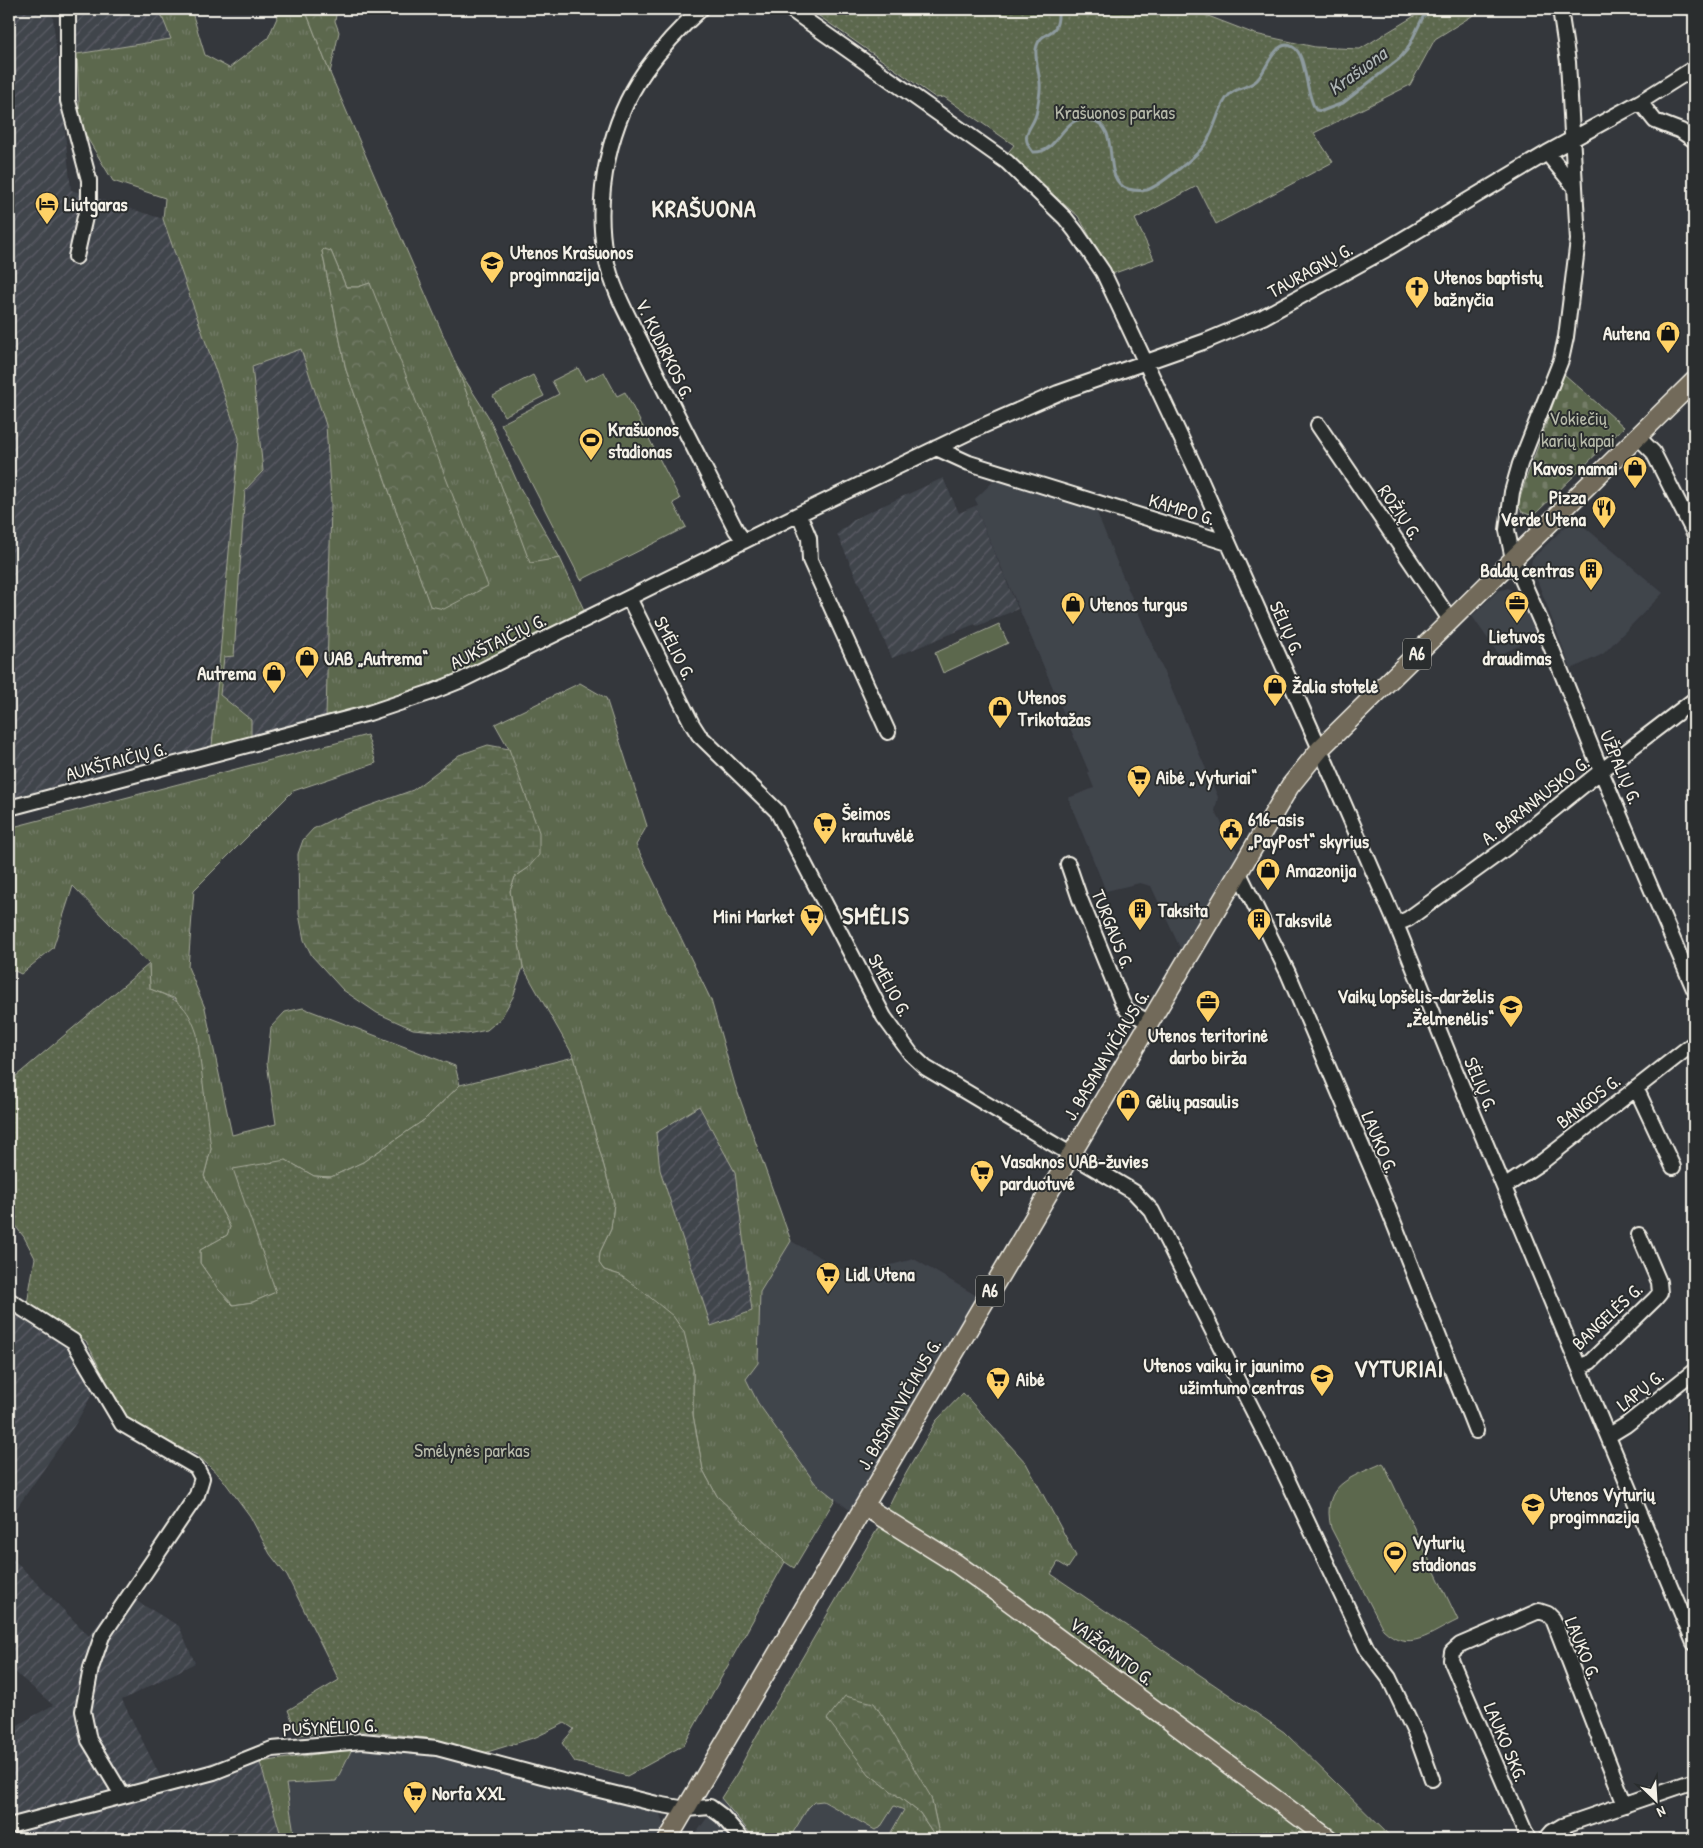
<svg xmlns="http://www.w3.org/2000/svg" width="1703" height="1848" font-family="'Patrick Hand',sans-serif">
	<defs>
		<pattern id="industrial-furrows" width="10" height="10" patternUnits="userSpaceOnUse" patternTransform="scale(1.25)"><rect width="10" height="10" fill="#40444c"/><path d="M-1 1l2-2M0 10L10 0M9 11l2-2" fill="none" stroke="#5c5f66"/></pattern>
		<pattern id="grass-tufts" width="24" height="20" patternUnits="userSpaceOnUse" patternTransform="scale(1.25)"><rect width="24" height="20" fill="#5c674e"/><path d="M3 7l-1-3M5 7V3M7 7l1-3M15 17l-1-3M17 17v-4M19 17l1-3" fill="none" stroke="#747d68"/></pattern>
		<pattern id="forest-crowns" width="20" height="18" patternUnits="userSpaceOnUse" patternTransform="scale(1.25)"><rect width="20" height="18" fill="#5c674e"/><path d="M2 6a3 3 0 1 1 6 0M12 15a3 3 0 1 1 6 0" fill="none" stroke="#747d68"/></pattern>
		<pattern id="wetland-marsh" width="20" height="14" patternUnits="userSpaceOnUse" patternTransform="scale(1.25)"><rect width="20" height="14" fill="#5c674e"/><path d="M1 5h8M5 5V1M11 12h8M15 12V8" fill="none" stroke="#747d68"/></pattern>
		<pattern id="cemetery-stones" width="16" height="16" patternUnits="userSpaceOnUse" patternTransform="scale(1.25)"><rect width="16" height="16" fill="#5c674e"/><path d="M2 7V4a2 2 0 0 1 4 0v3zM10 15v-3a2 2 0 0 1 4 0v3z" fill="#747d68"/></pattern>
		<pattern id="park-dots" width="8" height="8" patternUnits="userSpaceOnUse" patternTransform="scale(1.25)"><rect width="8" height="8" fill="#5c674e"/><path d="M2 2h.1M6 6h.1" fill="none" stroke="#747d68" stroke-width="1.8" stroke-linecap="round"/></pattern>
	</defs>
	<rect width="100%" height="100%" fill="#34373c"/>
	<filter id="ink" filterUnits="userSpaceOnUse"><feTurbulence type="fractalNoise" baseFrequency=".02" numOctaves="2"/><feDisplacementMap in="SourceGraphic" scale="10" xChannelSelector="R" yChannelSelector="G"/><feConvolveMatrix kernelMatrix="1 2 1 2 8 2 1 2 1" color-interpolation-filters="sRGB"/></filter>
	<g filter="url(#ink)">
		<path fill="#40444c" d="M998,477L1094,505L1120,570L1218,797L1215,811L1239,855L1183,954L1151,886L1140,883L1106,891L1068,798L1094,788L1088,773L1089,772L975,506L978,505L975,499Z
			M1574,518L1663,593L1603,654L1571,669L1531,564L1532,559Z
			M1508,588L1517,593L1522,602L1537,637L1499,655L1472,616L1498,591Z
			M791,1241L852,1275L914,1259L977,1296L852,1512L815,1483L758,1403L746,1379L758,1363L760,1292Z
			M352,1749L424,1753L458,1758L650,1809L660,1814L664,1827L657,1839H295L286,1784L336,1781Z
			M721,1798L755,1839H692Z
			M823,1801L875,1830L880,1828L893,1806L904,1810L887,1839H789L808,1808L814,1802Z"/>
		<path fill="url(#industrial-furrows)" d="M9,9H52L71,190L163,219L239,438L212,746L21,798L9,800Z
			M75,9H159L171,39L77,54Z
			M301,349L326,425L331,503L326,718L251,736V720L220,696L224,657L234,656L245,490L263,471L252,366Z
			M943,478L959,513L975,506L1018,609L977,626L975,624L892,658L837,534L856,518Z
			M699,1106L735,1172L752,1311L710,1326L660,1170L656,1133Z
			M9,1295L81,1342L101,1378L76,1423L9,1519Z
			M9,1555L89,1636L121,1592L179,1626L195,1663L122,1700L161,1778L228,1757L257,1746L282,1839H9V1730L53,1705L9,1667Z"/>
		<path fill="url(#grass-tufts)" stroke="#a8ac9b" fill-rule="evenodd" d="M159,9H191L205,55L229,68L268,38L281,9H305L330,73L457,367L530,562L560,558L585,612L462,672L403,696L326,718L331,503L326,425L301,349L252,366L263,471L245,490L234,656L224,657L220,695L251,720V736L212,746L239,438L163,219L165,198L113,181L80,126L77,54L171,39ZM322,251H331L346,287H358L370,283L430,605L346,370Z
			M580,683L606,698L647,826L636,845L711,1000L735,1085L791,1241L760,1292L758,1363L746,1379L758,1403L815,1483L835,1499L794,1568L785,1562L717,1496L703,1470L693,1415V1369L620,1275L604,1270L599,1263L600,1252L611,1229L614,1203L574,1057L523,967L510,891L515,877L528,868L509,749L495,724ZM699,1106L735,1172L752,1311L711,1326L660,1170L656,1133Z
			M367,735L376,763L293,791L194,890L188,967L205,1008L232,1135L276,1124L267,1063L271,1027L285,1012L303,1008L455,1066L460,1085L424,1120L363,1162L331,1177L314,1176L286,1160L276,1292L253,1302L233,1305L218,1289L200,1263V1250L227,1235L230,1227L204,1176L211,1149L176,999L150,989L149,964L73,886L53,948L21,974L9,968V828Z
			M963,1393L1026,1463L1076,1556L1068,1568L1058,1562L1051,1574L1284,1732L1393,1839H940L931,1797L869,1774L920,1813L937,1839H887L904,1810L894,1806L880,1828L875,1830L823,1801L814,1802L808,1808L789,1839H755L721,1798L737,1773L757,1735L878,1528L896,1491L936,1421Z
			M352,1749L336,1781L286,1784L295,1839H282L260,1762Z"/>
		<path fill="url(#forest-crowns)" stroke="#a8ac9b" d="M305,9H337L335,21L339,32L330,73Z
			M324,249L331,251L346,287H358L370,283L488,586L444,609L430,606L346,370L322,251Z
			M457,367L488,416L519,486L560,558L530,563Z
			M845,1696L874,1703L887,1723L931,1797L940,1839H937L920,1813L869,1774L827,1719Z"/>
		<path fill="url(#wetland-marsh)" stroke="#a8ac9b" d="M488,745L509,749L539,832V855L528,868L515,877L510,891L523,967L513,997L501,1018L487,1030L467,1034L413,1029L377,1013L343,990L312,956L304,940L299,914L298,854L303,840L313,829L333,819L413,790L459,755Z"/>
		<path fill="url(#cemetery-stones)" stroke="#a8ac9b" d="M1564,374L1624,427L1533,516L1522,512L1518,505L1525,482Z"/>
		<path fill="url(#park-dots)" stroke="#a8ac9b" d="M809,9H1190L1255,34L1315,47L1360,49L1426,9H1483L1435,39L1410,85L1314,133L1333,162L1216,224L1197,186L1135,219L1154,259L1112,274L1078,216L1006,155L1014,145L944,97L936,98Z
			M149,964L150,989C178,1000 187,1004 197,1034L211,1149L204,1176L230,1227L227,1235L200,1250V1263L218,1289L233,1305L253,1302L276,1292L233,1169L286,1160L314,1176L331,1177L363,1162L424,1120L460,1085L574,1057L614,1203L611,1229L600,1252L599,1263L604,1270L620,1275L641,1290L673,1316L684,1332L693,1369V1415L703,1470L717,1496L785,1562L684,1745L627,1776L575,1762L562,1743L574,1729L565,1723L536,1737L484,1753L427,1738L362,1731L298,1735L288,1710L339,1680L287,1576L270,1554L250,1516L221,1477L197,1455L145,1432L123,1415L86,1341L27,1304L35,1258L24,1237L9,1218V1082Z"/>
		<path fill="#5c674e" stroke="#a8ac9b" d="M578,368L585,381L604,372L617,396L625,392L680,499L673,503L686,527L581,580L501,424L559,394L552,381Z
			M533,375L544,396L504,416L493,396Z
			M999,624L1008,643L943,673L935,653Z
			M1383,1463L1458,1620C1430,1633 1409,1654 1383,1629L1331,1528C1321,1484 1350,1478 1383,1463Z"/>
		<g fill="none" stroke-linecap="round" stroke-linejoin="round">
			<path stroke="#8e9b9f" stroke-width="3" d="M1058,9C1060,42 1041,26 1036,49C1035,60 1039,72 1040,83C1041,92 1038,102 1037,110C1035,128 1017,133 1033,152C1061,154 1060,112 1092,120C1123,128 1099,179 1128,189C1135,191 1140,191 1147,190C1159,186 1199,155 1206,143C1215,130 1218,106 1229,95C1236,87 1251,88 1258,79C1267,69 1276,37 1293,47C1307,54 1305,95 1316,110L1322,111L1343,103L1399,59L1407,50L1423,17L1431,9"/>
			<defs>
				<path id="minor" d="M68,9V101L89,180V199L76,257
					M701,9C682,26 660,50 645,71C610,121 594,194 605,254C612,291 633,325 649,358C677,416 707,473 736,530L744,541
					M790,9L1007,162L1065,218L1076,232L1103,272L1197,472L1320,749L1396,924L1453,1065L1694,1643
					M1560,9L1568,62L1578,240L1566,337L1561,360L1520,464L1512,492L1507,530L1513,559L1544,629L1601,771L1694,989
					M1640,102L1655,121L1681,131L1694,140
					M1547,153L1574,186
					M1318,425L1451,621
					M1638,437L1653,452L1694,533
					M936,448L969,463L1228,543
					M799,514L809,538L810,560L888,732
					M629,598L692,724L699,735L777,811L884,1017L911,1054L926,1068L1134,1192L1152,1211L1282,1468L1367,1649L1389,1678L1417,1737L1432,1779
					M9,808L369,713L432,692L462,680L799,514L978,428L1058,393L1206,341L1263,317L1385,250L1547,153L1640,102L1694,68
					M1068,864L1080,899L1122,1002L1127,1010L1150,1023
					M1239,873L1288,973L1382,1193L1476,1431
					M1396,924L1408,919L1506,848L1601,771L1694,700
					M1636,1088L1673,1167
					M1504,1187L1543,1161L1694,1043
					M9,1300L73,1341L122,1424L196,1467L202,1478L197,1495L102,1636L91,1668L83,1711L89,1740L122,1795
					M1579,1367L1590,1362L1655,1299L1660,1293L1659,1282L1639,1235
					M1608,1436L1626,1425L1694,1371
					M9,1826L214,1772L272,1749L362,1741L437,1748L542,1776L657,1804L686,1809L710,1807L722,1816L742,1839
					M1528,1839L1451,1660L1452,1652L1460,1645L1539,1611L1548,1614L1553,1619L1625,1805
					M1546,1839L1552,1832L1562,1826L1694,1781"/>
				<path id="major" d="M864,1506L957,1564L996,1592L1329,1839
					M668,1839L1071,1155L1290,786L1320,749L1694,381"/>
			</defs>
			<use href="#minor" stroke="#f4f1e8" stroke-width="18"/>
			<use href="#major" stroke="#f4f1e8" stroke-width="21"/>
			<use href="#minor" stroke="#2a2d2e" stroke-width="14"/>
			<use href="#major" stroke="#726b5a" stroke-width="18"/>
		</g>
	</g>
	<defs>
		<symbol id="hotel-pin" viewBox="-11 -11 22 30"><path d="M0 17L-7.5 6A9.5 9.5 0 1 1 7.5 6Z" fill="#ffd166" stroke="#2a2d2e"/><path d="M-6-4.5h1.5V1H6V5H4.5V3h-9V5H-6ZM-4 0a1.8 1.8 0 1 1 3.6 0ZM.5 0V-2.5h3Q6-2.5 6 0Z" fill="#111"/></symbol>
		<symbol id="school-pin" viewBox="-11 -11 22 30"><path d="M0 17L-7.5 6A9.5 9.5 0 1 1 7.5 6Z" fill="#ffd166" stroke="#2a2d2e"/><path d="M0-5L7-2L0 1L-7-2ZM-4 1L0 2.5L4 1V4Q0 6-4 4Z" fill="#111"/></symbol>
		<symbol id="church-pin" viewBox="-11 -11 22 30"><path d="M0 17L-7.5 6A9.5 9.5 0 1 1 7.5 6Z" fill="#ffd166" stroke="#2a2d2e"/><path d="M-1.2-6h2.4v3.5h3.3v2.4h-3.3V6h-2.4V-.1h-3.3v-2.4h3.3Z" fill="#111"/></symbol>
		<symbol id="shop-pin" viewBox="-11 -11 22 30"><path d="M0 17L-7.5 6A9.5 9.5 0 1 1 7.5 6Z" fill="#ffd166" stroke="#2a2d2e"/><path d="M-5-2.5h2.3a2.7 3.5 0 0 1 5.4 0H5L5.5 6h-11ZM-1.5-2.5h3a1.5 2.3 0 0 0-3 0Z" fill="#111"/></symbol>
		<symbol id="stadium-pin" viewBox="-11 -11 22 30"><path d="M0 17L-7.5 6A9.5 9.5 0 1 1 7.5 6Z" fill="#ffd166" stroke="#2a2d2e"/><path d="M0-5a6.5 5 0 1 0 0 10a6.5 5 0 1 0 0-10ZM-3.5-1.8h7v3.6h-7Z" fill="#111"/></symbol>
		<symbol id="restaurant-pin" viewBox="-11 -11 22 30"><path d="M0 17L-7.5 6A9.5 9.5 0 1 1 7.5 6Z" fill="#ffd166" stroke="#2a2d2e"/><path d="M-5-6h1v4h1v-4h1v4h1v-4h1v5L-1.5 .5V6h-2V.5L-5-1ZM5-6V6H3V1.5H1.5Q1.5-4 5-6Z" fill="#111"/></symbol>
		<symbol id="building-pin" viewBox="-11 -11 22 30"><path d="M0 17L-7.5 6A9.5 9.5 0 1 1 7.5 6Z" fill="#ffd166" stroke="#2a2d2e"/><path d="M-4-6H4V6H1V3H-1V6H-4ZM-2.5-4.3h1.7v1.8h-1.7ZM.8-4.3h1.7v1.8H.8ZM-2.5-1h1.7V.8h-1.7ZM.8-1h1.7V.8H.8Z" fill="#111"/></symbol>
		<symbol id="office-pin" viewBox="-11 -11 22 30"><path d="M0 17L-7.5 6A9.5 9.5 0 1 1 7.5 6Z" fill="#ffd166" stroke="#2a2d2e"/><path d="M-6-3h4V-5.5h4V-3h4V5H-6ZM-1-4.5V-3h2v-1.5ZM-6 0V1H6V0Z" fill="#111"/></symbol>
		<symbol id="supermarket-pin" viewBox="-11 -11 22 30"><path d="M0 17L-7.5 6A9.5 9.5 0 1 1 7.5 6Z" fill="#ffd166" stroke="#2a2d2e"/><path d="M-6-5.5h2.5l.6 2H6L4.5 2H-2.5L-4.4-4H-6ZM-1.5 3.2a1.3 1.3 0 1 0 .1 0ZM3 3.2a1.3 1.3 0 1 0 .1 0Z" fill="#111"/></symbol>
		<symbol id="civic-pin" viewBox="-11 -11 22 30"><path d="M0 17L-7.5 6A9.5 9.5 0 1 1 7.5 6Z" fill="#ffd166" stroke="#2a2d2e"/><path d="M-.6-6.5H3V-4.5H.6V-3L4-1V1h2V6H-6V1h2V-1L-.6-3ZM-1.2 2.5V6h2.4V2.5Z" fill="#111"/></symbol>
	</defs>
	<g fill-rule="evenodd">
		<use href="#hotel-pin" x="33" y="190" width="28" height="38"/>
		<use href="#school-pin" x="478" y="249" width="28" height="38"/>
		<use href="#church-pin" x="1403" y="274" width="28" height="38"/>
		<use href="#shop-pin" x="1654" y="319" width="28" height="38"/>
		<use href="#stadium-pin" x="577" y="426" width="28" height="38"/>
		<use href="#shop-pin" x="1621" y="454" width="28" height="38"/>
		<use href="#restaurant-pin" x="1590" y="494" width="28" height="38"/>
		<use href="#building-pin" x="1577" y="556" width="28" height="38"/>
		<use href="#office-pin" x="1503" y="589" width="28" height="38"/>
		<use href="#shop-pin" x="1059" y="590" width="28" height="38"/>
		<use href="#shop-pin" x="293" y="644" width="28" height="38"/>
		<use href="#shop-pin" x="260" y="659" width="28" height="38"/>
		<use href="#shop-pin" x="1261" y="672" width="28" height="38"/>
		<use href="#shop-pin" x="986" y="694" width="28" height="38"/>
		<use href="#supermarket-pin" x="1125" y="763" width="28" height="38"/>
		<use href="#supermarket-pin" x="811" y="810" width="28" height="38"/>
		<use href="#civic-pin" x="1217" y="816" width="28" height="38"/>
		<use href="#shop-pin" x="1254" y="856" width="28" height="38"/>
		<use href="#building-pin" x="1126" y="896" width="28" height="38"/>
		<use href="#supermarket-pin" x="798" y="902" width="28" height="38"/>
		<use href="#building-pin" x="1245" y="906" width="28" height="38"/>
		<use href="#office-pin" x="1194" y="988" width="28" height="38"/>
		<use href="#school-pin" x="1497" y="993" width="28" height="38"/>
		<use href="#shop-pin" x="1114" y="1087" width="28" height="38"/>
		<use href="#supermarket-pin" x="968" y="1158" width="28" height="38"/>
		<use href="#supermarket-pin" x="814" y="1260" width="28" height="38"/>
		<use href="#school-pin" x="1308" y="1362" width="28" height="38"/>
		<use href="#supermarket-pin" x="984" y="1365" width="28" height="38"/>
		<use href="#school-pin" x="1519" y="1491" width="28" height="38"/>
		<use href="#stadium-pin" x="1381" y="1539" width="28" height="38"/>
		<use href="#supermarket-pin" x="401" y="1779" width="28" height="38"/>
	</g>
	<g text-anchor="middle" stroke-width="4" stroke-linejoin="round" paint-order="stroke">
		<g fill="#2a2d2e" stroke="#b7b6b0" stroke-width="1">
			<rect x="1403" y="638.5" width="28" height="31" rx="4"/>
			<rect x="976" y="1275.5" width="28" height="31" rx="4"/>
		</g>
		<g font-size="18" font-weight="bold" fill="#f4f1e8">
			<text x="1417" y="660">A6</text>
			<text x="990" y="1297">A6</text>
		</g>
		<g font-size="19" fill="#b7baaa" stroke="#2a2d2e">
			<text x="1115" y="119">Krašuonos parkas</text>
			<text x="1578" y="425">Vokiečių<tspan x="1578" dy="22">karių kapai</tspan></text>
			<text x="472" y="1457">Smėlynės parkas</text>
		</g>
		<g font-size="19" font-weight="bold" fill="#f4f1e8" stroke="#2a2d2e" text-anchor="start">
			<text x="64" y="211">Liutgaras</text>
			<text x="510" y="259">Utenos Krašuonos<tspan x="510" dy="22">progimnazija</tspan></text>
			<text x="1434" y="284">Utenos baptistų<tspan x="1434" dy="22">bažnyčia</tspan></text>
			<text x="1650" y="340" text-anchor="end">Autena</text>
			<text x="608" y="436">Krašuonos<tspan x="608" dy="22">stadionas</tspan></text>
			<text x="1618" y="475" text-anchor="end">Kavos namai</text>
			<text x="1586" y="504" text-anchor="end">Pizza<tspan x="1586" dy="22">Verde Utena</tspan></text>
			<text x="1574" y="577" text-anchor="end">Baldų centras</text>
			<text x="1090" y="611">Utenos turgus</text>
			<text x="1517" y="643" text-anchor="middle">Lietuvos<tspan x="1517" dy="22">draudimas</tspan></text>
			<text x="324" y="665">UAB „Autrema“</text>
			<text x="256" y="680" text-anchor="end">Autrema</text>
			<text x="1292" y="693">Žalia stotelė</text>
			<text x="1018" y="704">Utenos<tspan x="1018" dy="22">Trikotažas</tspan></text>
			<text x="1156" y="784">Aibė „Vyturiai“</text>
			<text x="842" y="820">Šeimos<tspan x="842" dy="22">krautuvėlė</tspan></text>
			<text x="1248" y="826">616-asis<tspan x="1248" dy="22">„PayPost“ skyrius</tspan></text>
			<text x="1286" y="877">Amazonija</text>
			<text x="1158" y="917">Taksita</text>
			<text x="794" y="923" text-anchor="end">Mini Market</text>
			<text x="1276" y="927">Taksvilė</text>
			<text x="1494" y="1003" text-anchor="end">Vaikų lopšelis-darželis<tspan x="1494" dy="22">„Želmenėlis“</tspan></text>
			<text x="1208" y="1042" text-anchor="middle">Utenos teritorinė<tspan x="1208" dy="22">darbo birža</tspan></text>
			<text x="1146" y="1108">Gėlių pasaulis</text>
			<text x="1000" y="1168">Vasaknos UAB-žuvies<tspan x="1000" dy="22">parduotuvė</tspan></text>
			<text x="846" y="1281">Lidl Utena</text>
			<text x="1304" y="1372" text-anchor="end">Utenos vaikų ir jaunimo<tspan x="1304" dy="22">užimtumo centras</tspan></text>
			<text x="1016" y="1386">Aibė</text>
			<text x="1550" y="1501">Utenos Vyturių<tspan x="1550" dy="22">progimnazija</tspan></text>
			<text x="1412" y="1549">Vyturių<tspan x="1412" dy="22">stadionas</tspan></text>
			<text x="432" y="1800">Norfa XXL</text>
		</g>
		<g font-size="19" fill="#f4f1e8" stroke="#2a2d2e">
			<text transform="translate(1310 270) rotate(-29)" y="7">TAURAGNŲ G.</text>
			<text transform="translate(665 349) rotate(64)" y="7">V. KUDIRKOS G.</text>
			<text transform="translate(1182 509) rotate(17)" y="7">KAMPO G.</text>
			<text transform="translate(1400 512) rotate(56)" y="7">ROŽIŲ G.</text>
			<text transform="translate(1287 628) rotate(66)" y="7">SĖLIŲ G.</text>
			<text transform="translate(498 641) rotate(-26)" y="7">AUKŠTAIČIŲ G.</text>
			<text transform="translate(675 648) rotate(63)" y="7">SMĖLIO G.</text>
			<text transform="translate(116 761) rotate(-15)" y="7">AUKŠTAIČIŲ G.</text>
			<text transform="translate(1621 767) rotate(67)" y="7">UŽPALIŲ G.</text>
			<text transform="translate(1535 800) rotate(-38)" y="7">A. BARANAUSKO G.</text>
			<text transform="translate(1113 929) rotate(68)" y="7">TURGAUS G.</text>
			<text transform="translate(890 985) rotate(61)" y="7">SMĖLIO G.</text>
			<text transform="translate(1106 1055) rotate(-59)" y="7">J. BASANAVIČIAUS G.</text>
			<text transform="translate(1481 1084) rotate(67)" y="7">SĖLIŲ G.</text>
			<text transform="translate(1588 1101) rotate(-38)" y="7">BANGOS G.</text>
			<text transform="translate(1380 1142) rotate(67)" y="7">LAUKO G.</text>
			<text transform="translate(1607 1316) rotate(-43)" y="7">BANGELĖS G.</text>
			<text transform="translate(1640 1390) rotate(-39)" y="7">LAPŲ G.</text>
			<text transform="translate(899 1404) rotate(-60)" y="7">J. BASANAVIČIAUS G.</text>
			<text transform="translate(1583 1648) rotate(68)" y="7">LAUKO G.</text>
			<text transform="translate(1112 1651) rotate(37)" y="7">VAIŽGANTO G.</text>
			<text transform="translate(330 1727) rotate(-3)" y="7">PUŠYNĖLIO G.</text>
			<text transform="translate(1506 1742) rotate(67)" y="7">LAUKO SKG.</text>
		</g>
		<g font-size="20" font-style="italic" fill="#b0b7b7" stroke="#2a2d2e">
			<text transform="translate(1357 71) rotate(-36)" y="7">Krašuona</text>
		</g>
		<g font-size="24" font-weight="bold" letter-spacing="1" fill="#f4f1e8" stroke="#2a2d2e">
			<text x="704" y="217">KRAŠUONA</text>
			<text x="876" y="924">SMĖLIS</text>
			<text x="1399" y="1377">VYTURIAI</text>
		</g>
	</g>
	<rect width="1703" height="1848" fill="none" stroke="#2a2d2e" stroke-width="30"/>
	<rect x="15" y="15" width="1673" height="1818" fill="none" stroke="#f4f1e8" stroke-width="2" filter="url(#ink)"/>
	<g transform="translate(1656 1800) rotate(155)" stroke="#2a2d2e" stroke-width="4" paint-order="stroke">
	<path d="M0-4L9 19L0 12L-9 19Z" fill="#f4f1e8"/>
	<text y="-8" font-size="14" font-weight="bold" text-anchor="middle" fill="#f4f1e8">N</text>
	</g>
</svg>
